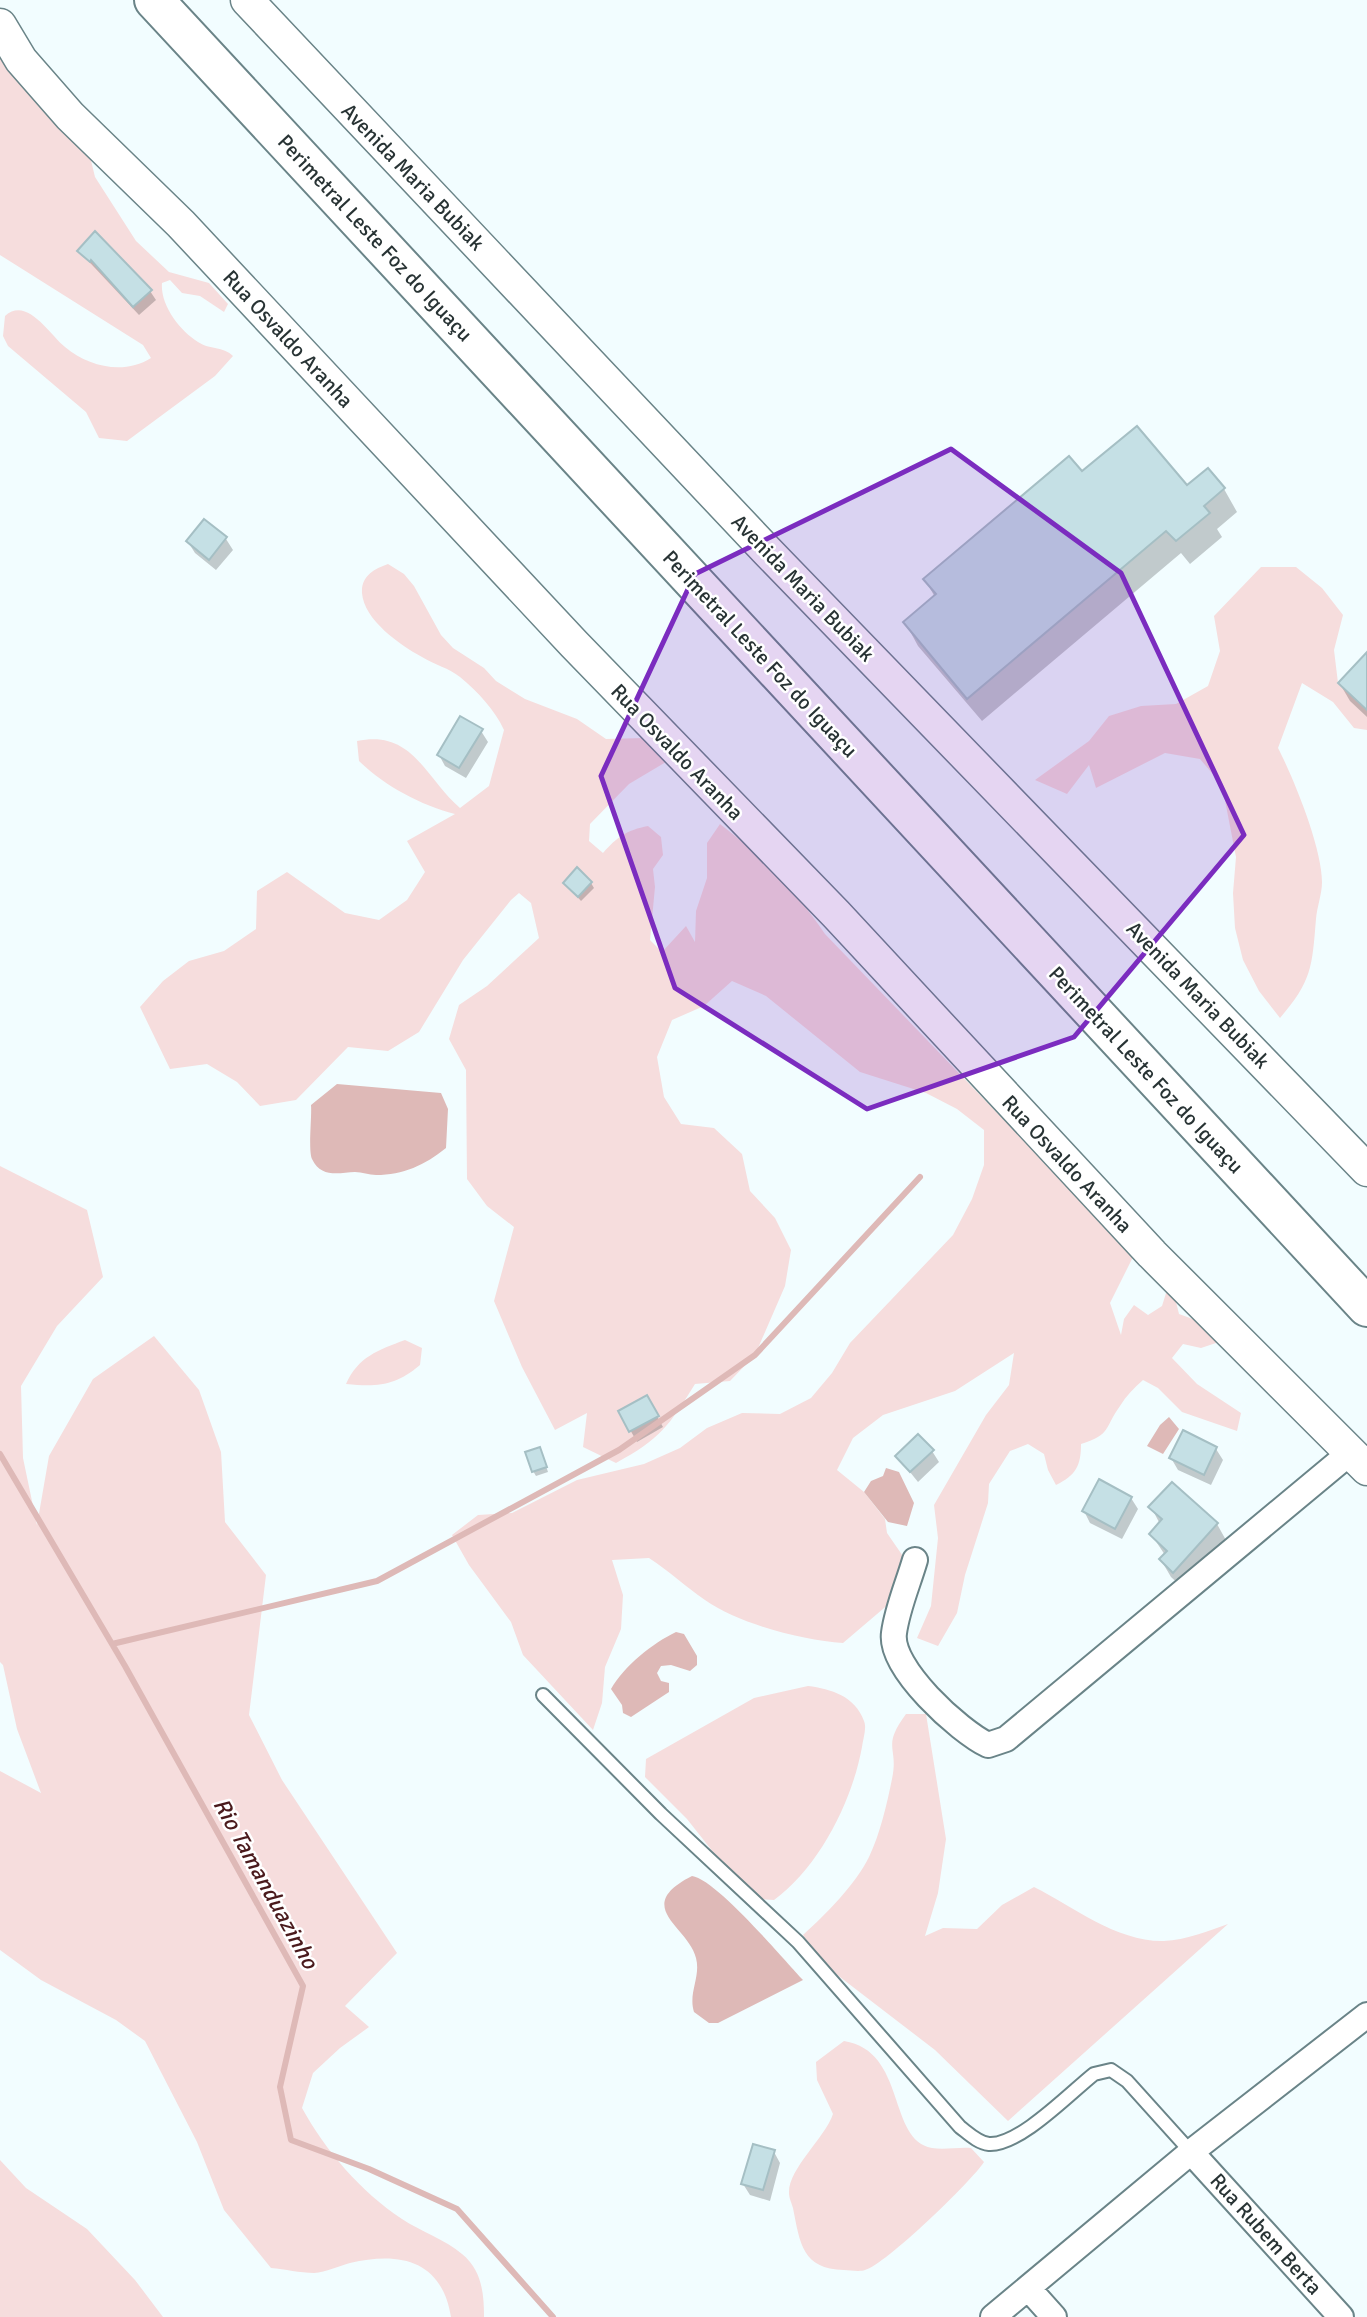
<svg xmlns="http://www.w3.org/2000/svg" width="1367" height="2317" font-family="Signika,sans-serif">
	<rect width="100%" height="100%" fill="#f2fdff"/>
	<path fill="#f6dddd" d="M0,51L88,148L95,177L136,241L169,272L209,283L228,304L224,312L200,296L182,293L170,280L162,283C160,305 180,331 198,342C210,350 223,346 233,356L215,376L127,441L99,438L86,412L8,346L3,336L5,316C27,296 49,334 65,347C89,367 124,375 151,358L143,345L0,255Z
		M388,564L404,574L414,586L441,635L453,648L484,668L496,681L525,699L577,719L606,739L643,738L660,744L671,759L629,784L590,824L589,841L603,853C617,837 627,830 648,826L661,837L663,855L653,869L655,887L650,940L662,952L686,926L695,942L696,911L707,878V843L720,824C759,854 798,893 825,934L1134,1255L1110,1303L1121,1335L1124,1319L1134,1305L1148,1315L1162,1306L1167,1290H1173L1179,1314L1212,1326L1219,1342L1201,1348L1183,1344L1172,1358L1197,1384L1241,1413L1237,1431L1182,1412L1158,1388L1143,1380C1134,1388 1126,1396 1120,1406C1104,1428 1112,1434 1081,1444C1081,1466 1076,1475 1056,1485L1048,1470L1044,1454L1028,1444L1010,1451L989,1484L988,1503L965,1575L957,1613L938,1646L917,1638L931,1606L938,1538L934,1505L986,1415L1009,1385L1014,1353L955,1391L883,1415L853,1438L837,1470L864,1492L885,1519L887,1533L907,1562L897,1597L843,1643C802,1640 739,1624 705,1600C686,1587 669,1571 649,1558L612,1560L623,1595L621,1629L605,1667L602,1703L593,1730L523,1655L511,1622L469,1565L452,1535L478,1515L512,1513L577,1480L644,1464L680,1448L707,1428L742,1413L780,1414L811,1398L832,1373L850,1343L953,1235L972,1199L984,1165V1130L957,1109L926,1093L860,1072L766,996L732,981L704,1006L672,1020L657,1057L664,1097L681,1124L714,1128L742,1154L750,1191L775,1218L791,1250L785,1286L755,1355L730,1381L695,1384C669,1426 660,1439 616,1463L583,1447L587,1413L555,1430L522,1367L494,1301L514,1227L487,1206L467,1179L466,1070L449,1039L459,1005L487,986L539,938L531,903L519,893L511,900L463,960L419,1032L388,1051L348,1047L296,1100L260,1106L237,1082L207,1064L170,1069L140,1007L163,981L189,961L224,951L256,929L257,891L287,872L345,913L379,920L407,900L425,872L407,841L455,814C420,805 385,786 359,761L357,741C413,729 425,778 460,808L489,786L504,730C495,710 478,692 460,677C449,668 435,665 422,657C400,645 364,620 362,593C361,576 374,569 388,564Z
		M1261,567H1296L1322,588L1343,615L1334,650L1338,683L1367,710V730L1354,728L1333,702L1302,683L1278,748C1294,779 1322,848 1322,882C1322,894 1317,907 1316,919C1312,967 1312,981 1280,1018L1259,991L1243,960L1235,928L1233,893L1236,857L1222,785L1200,759L1165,753L1096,788L1089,765L1067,794L1035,780L1089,741L1109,716L1141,706L1176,704L1208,686L1220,651L1214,616Z
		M0,1166L87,1210L103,1277L57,1326L21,1386L23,1458L37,1525L49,1456L93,1379L154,1336L199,1390L221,1452L225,1522L266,1575L249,1715L282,1780L397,1953L345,2006L369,2027L340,2048L313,2073L302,2108C325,2150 361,2192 402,2219C420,2231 446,2240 462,2254C482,2270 484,2294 484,2317H451C442,2261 401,2251 350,2263C339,2266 326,2272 314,2273C300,2273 285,2269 271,2268L224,2210L197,2142L145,2041L116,2020L41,1980L0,1950V1771L41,1793L17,1729L3,1665L0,1662Z
		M405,1340L422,1348L420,1365C395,1386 378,1387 346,1384C358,1357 378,1350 405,1340Z
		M808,1686C831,1689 855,1696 864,1721C867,1728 863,1739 862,1747C852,1802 819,1867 774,1900L757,1899L721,1862L687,1819L645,1777L646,1759L754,1698Z
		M906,1714H926L946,1839L938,1893L925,1936L943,1928L977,1929L1002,1905L1034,1887C1074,1907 1117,1942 1164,1941C1186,1940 1208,1931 1228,1924L1008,2121L935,2050L823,1964L803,1935C825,1915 856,1884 869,1857C880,1834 887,1804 892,1779C899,1746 881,1748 906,1714Z
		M844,2041C907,2051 887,2140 932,2148C944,2150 959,2147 971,2148L984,2162C972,2181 885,2265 865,2270C859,2272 850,2270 844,2270C802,2269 800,2243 793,2208C792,2204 789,2198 789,2193C788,2169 825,2138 833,2114L817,2080L816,2062Z
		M0,2160L26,2188L87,2229L135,2280L163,2317H0Z"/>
	<path fill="#deb9b7" d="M337,1084L441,1093L448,1109L446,1148C425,1165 403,1175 376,1175C369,1175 362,1172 355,1172C338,1173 321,1178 312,1159C308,1150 312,1117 311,1105Z
		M1169,1417L1179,1429L1163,1454L1147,1446L1160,1425Z
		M886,1468L899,1472L914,1503L907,1526L888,1522L864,1492L871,1481L883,1476Z
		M676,1632L684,1634L697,1656V1665L690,1671L671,1665L661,1666L657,1673L661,1681L669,1683V1692L631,1717L623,1713L622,1705L611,1689C624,1666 653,1643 676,1632Z
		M692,1876C716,1879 783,1959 803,1980L718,2023H709L694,2012C688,1993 701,1977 696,1958C689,1927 631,1907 692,1876Z"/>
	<path fill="#0003" d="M79,251L150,291L156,300L139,315Z
		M1082,473L1187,488L1224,489L1237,512L1217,529L1222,537L1190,564L1181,553L982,721L918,646L905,622L935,597L925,580Z
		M204,521L226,539L233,550L216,570L195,553L188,542Z
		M1367,654V717L1350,701L1340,684Z
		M481,731L488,742L466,778L445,766L439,755Z
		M565,883H591L594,888L581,901Z
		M647,1398L663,1427L637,1442L620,1412Z
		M1216,1449L1223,1460L1211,1485L1178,1470L1171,1458Z
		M932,1451L939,1462L918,1482L897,1456Z
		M542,1454L548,1472L536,1476L533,1471Z
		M1131,1498L1138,1509L1122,1539L1090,1523L1084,1511Z
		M1151,1507L1217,1524L1227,1542L1184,1589L1171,1577L1161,1560L1165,1555L1151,1534L1160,1524Z
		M774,2152L780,2163L770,2201L750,2195L743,2184Z"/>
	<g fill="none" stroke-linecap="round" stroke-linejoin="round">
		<path stroke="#deb9b7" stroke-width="6" d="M0,1454L125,1666L303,1986L280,2087L291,2140L369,2169L457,2209L553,2317
			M112,1644L377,1581L619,1450L755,1355L920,1177"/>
	</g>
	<path fill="#c5e0e5" stroke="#a5bfc4" stroke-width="2" d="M95,231L152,290L133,307L91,260L90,262L77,251Z
		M1137,426L1187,485L1208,468L1225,488L1204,506L1210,513L1176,541L1166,531L967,699L903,622L936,594L923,579L1069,456L1082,471Z
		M204,519L227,537L209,560L186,541Z
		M1367,652V710L1338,683Z
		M460,716L483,729L459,768L437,755Z
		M577,867L592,882L578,897L563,883Z
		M647,1395L659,1416L629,1432L618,1411Z
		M1183,1430L1217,1447L1204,1475L1169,1458Z
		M918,1434L934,1450L910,1472L895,1456Z
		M540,1447L547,1467L532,1472L525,1452Z
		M1099,1479L1132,1497L1115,1529L1082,1511Z
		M1172,1482L1218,1523L1173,1573L1159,1559L1167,1551L1149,1534L1162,1519L1148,1507Z
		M753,2144L775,2150L763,2190L741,2184Z"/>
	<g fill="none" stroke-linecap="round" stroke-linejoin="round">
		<defs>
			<path id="service" d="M543,1695L661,1814L798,1942L960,2127C968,2133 978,2143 989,2144C1019,2146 1070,2093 1094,2074L1111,2070L1127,2081L1191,2152"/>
			<path id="minor" d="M915,1560C908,1584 897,1609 894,1633C889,1668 959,1731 988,1745L1006,1739L1351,1452
				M1191,2152L1341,2317
				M1028,2288L1054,2317
				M993,2317L1191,2152L1367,2015"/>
			<path id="tertiary" d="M247,0L767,551L1367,1170
				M0,25L21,60L70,116L181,224L574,644L836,914L1152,1254L1367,1469"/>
			<path id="trunk" d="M154,0L1367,1307"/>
		</defs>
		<use href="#service" stroke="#6a8488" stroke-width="16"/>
		<use href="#minor" stroke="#6a8488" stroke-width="28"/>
		<use href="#tertiary" stroke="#6a8488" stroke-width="35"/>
		<use href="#trunk" stroke="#6a8488" stroke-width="42"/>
		<use href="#service" stroke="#fff" stroke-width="12"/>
		<use href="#minor" stroke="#fff" stroke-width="24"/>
		<use href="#tertiary" stroke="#fff" stroke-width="32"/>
		<use href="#trunk" stroke="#fff" stroke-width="38"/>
	</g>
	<path fill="#7b2cbf" fill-opacity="0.2" stroke="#7b2cbf" stroke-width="5" stroke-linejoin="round" d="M951,449L1121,573L1244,835L1074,1037L867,1109L675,988L601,776L695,574Z"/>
	<g text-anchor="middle" stroke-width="5" stroke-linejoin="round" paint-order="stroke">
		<g font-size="21" fill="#283334" stroke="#fff">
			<text transform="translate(413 177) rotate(46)" y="7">Avenida Maria Bubiak</text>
			<text transform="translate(375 238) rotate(47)" y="7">Perimetral Leste Foz do Iguaçu</text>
			<text transform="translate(288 339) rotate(47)" y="7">Rua Osvaldo Aranha</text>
			<text transform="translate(803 588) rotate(46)" y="7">Avenida Maria Bubiak</text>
			<text transform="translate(760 654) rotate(47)" y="7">Perimetral Leste Foz do Iguaçu</text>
			<text transform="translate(677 752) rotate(46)" y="7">Rua Osvaldo Aranha</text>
			<text transform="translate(1198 995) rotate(46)" y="7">Avenida Maria Bubiak</text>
			<text transform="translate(1146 1070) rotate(47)" y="7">Perimetral Leste Foz do Iguaçu</text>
			<text transform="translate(1067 1164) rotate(47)" y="7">Rua Osvaldo Aranha</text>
			<text transform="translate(1266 2234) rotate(48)" y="7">Rua Rubem Berta</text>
		</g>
		<g font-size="23" font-style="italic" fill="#4a1a1c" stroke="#fff">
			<text transform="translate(266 1883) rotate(61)" y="8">Rio Tamanduazinho</text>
		</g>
	</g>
</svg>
